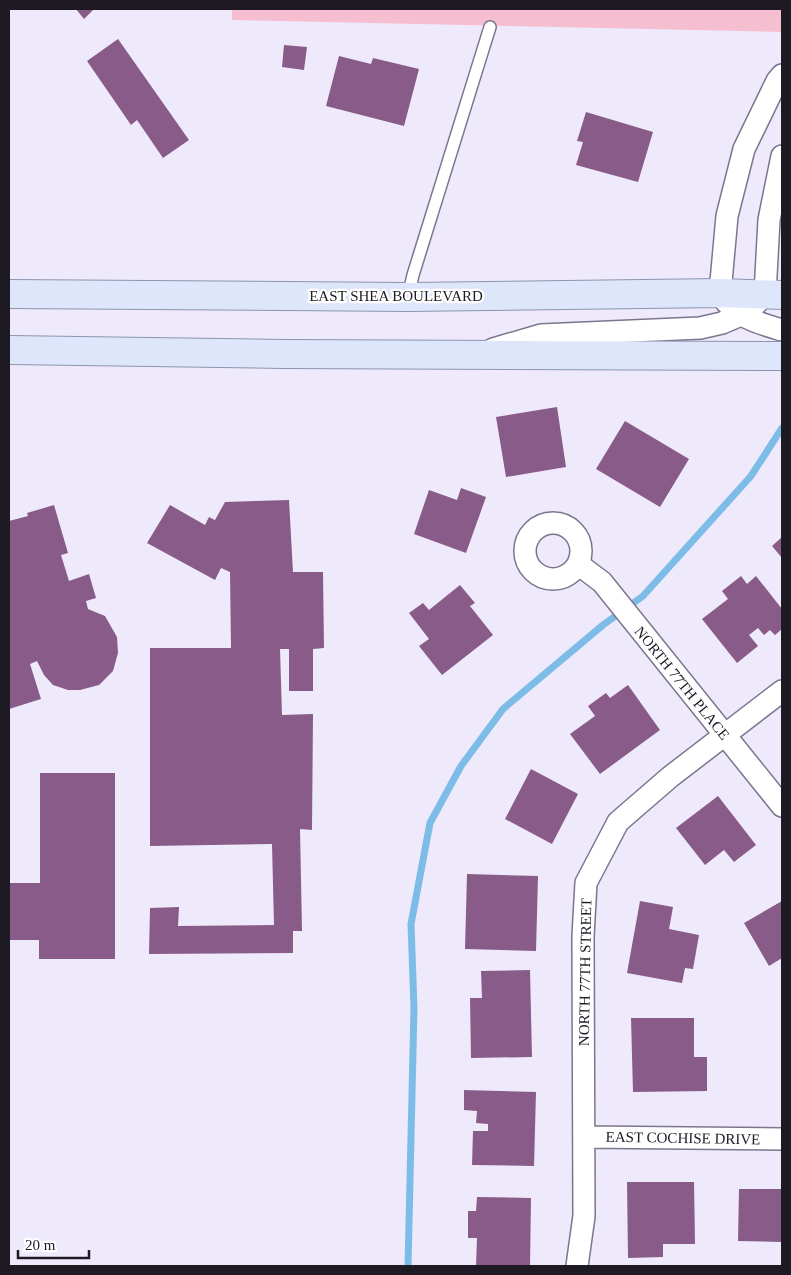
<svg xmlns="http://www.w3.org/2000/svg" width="791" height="1275" font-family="'Times New Roman',serif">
	<rect width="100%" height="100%" fill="#eeeafb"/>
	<path fill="#f6bfd1" d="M232,9H782V32L232,20Z"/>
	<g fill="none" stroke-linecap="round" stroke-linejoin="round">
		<path stroke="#7dbce7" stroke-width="7" d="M408,1266L414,1008L411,924L430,823L461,766L503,709L603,625L643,596L751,476L782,428"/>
	</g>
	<path fill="#895b88" d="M76,9H94L84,19Z
		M118,39L189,140L163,158L137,120L131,125L87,61Z
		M284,45L307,47L304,70L282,67Z
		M339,56L371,64L373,58L419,69L404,126L326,106Z
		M586,112L653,132L638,182L576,165L583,142L577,141Z
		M557,407L566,467L506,477L496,417Z
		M625,421L689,459L660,507L596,469Z
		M461,488L486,497L466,553L414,534L429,490L457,500Z
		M289,500L293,572H323L324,648L313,649V691H289V649H280L282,715L313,714L312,830L300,829L302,931H293V953L149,954L150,908L179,907L178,926L274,925L272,844L150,846V648H231L230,572L221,568L215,580L147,543L170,505L205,525L209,517L215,520L225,502Z
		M54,505L68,553L61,555L69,581L89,574L96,598L86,601L88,609L105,616L117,637L118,653L113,671L99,685L80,690H68L53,685L44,675L37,661L30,664L41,699L9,709V521L28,516L27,513Z
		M782,537V558L772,546Z
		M741,576L747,584L756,576L782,609V629L775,635L770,630L764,635L758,628L749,635L758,646L737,663L702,619L728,599L722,591Z
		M460,585L475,603L470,606L493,635L442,675L419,646L429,639L409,613L423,603L429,610Z
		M628,685L660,730L600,774L570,734L595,716L588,706L606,693L610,698Z
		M531,769L578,794L552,844L505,819Z
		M40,773H115V959H39V940H9V883H40Z
		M718,796L756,845L734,862L724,850L705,865L676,828Z
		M467,874L538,876L536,951L465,949Z
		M640,901L673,907L669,929L699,935L693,969L685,968L682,983L627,973Z
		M782,901V958L769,966L744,923Z
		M530,970L532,1057L471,1058L470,998H482L481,971Z
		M631,1018H694V1057H707V1091L633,1092Z
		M464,1090L536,1092L534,1166L472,1165L473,1131H488V1124L476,1123L477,1111L464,1110Z
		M627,1182H694L695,1244H663V1257L628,1258Z
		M739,1189H782V1242L738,1241Z
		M477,1197L531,1198L530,1266H476L477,1238H468V1211H476Z"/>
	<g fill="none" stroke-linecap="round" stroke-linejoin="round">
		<defs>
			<path id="lane" d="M408,297L413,275L490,27"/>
			<path id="street" d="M782,75L777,81L744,149L727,216L720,293C723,297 726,303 730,306C743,319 765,325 782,330
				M493,349L541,335L700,328L722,323L743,314L754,306L765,294L769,220L782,156
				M525 551a28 28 0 1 1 56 0a28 28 0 1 1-56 0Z
				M578,564L602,582L782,806
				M584,1137L782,1139
				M577,1266L584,1216L583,936L586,883L618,822L670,777L782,691"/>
			<path id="primary" d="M9,294L408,297L720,293L782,295
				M9,350L284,354L782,356"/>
		</defs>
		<use href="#lane" stroke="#7c758e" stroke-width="14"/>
		<use href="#street" stroke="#7c758e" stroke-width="24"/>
		<use href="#primary" stroke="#8c94ae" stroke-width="30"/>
		<use href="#lane" stroke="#fff" stroke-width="11"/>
		<use href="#street" stroke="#fff" stroke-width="21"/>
		<use href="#primary" stroke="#dee6fb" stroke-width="28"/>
	</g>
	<g text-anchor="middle" stroke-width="4.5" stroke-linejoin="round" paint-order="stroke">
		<g font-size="15" fill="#1d1a24" stroke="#fff">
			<text x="396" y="301">EAST SHEA BOULEVARD</text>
			<text transform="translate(682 683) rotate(51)" y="5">NORTH 77TH PLACE</text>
			<text transform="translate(585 972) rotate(-89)" y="5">NORTH 77TH STREET</text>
			<text transform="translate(683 1138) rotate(1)" y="5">EAST COCHISE DRIVE</text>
		</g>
	</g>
	<rect width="791" height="1275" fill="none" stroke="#1d1a24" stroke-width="20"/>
	<path d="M18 1250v8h71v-8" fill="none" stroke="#1d1a24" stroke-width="2.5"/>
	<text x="25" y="1250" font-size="15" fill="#1d1a24" stroke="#ffffff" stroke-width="4" paint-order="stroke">20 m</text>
</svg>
